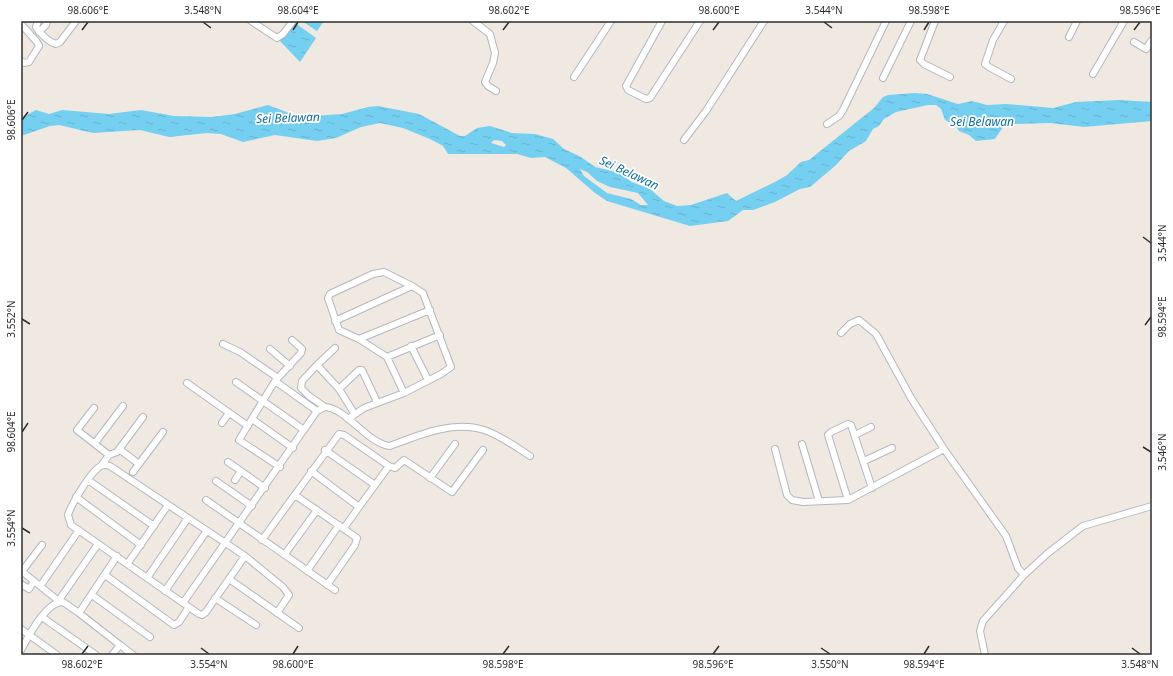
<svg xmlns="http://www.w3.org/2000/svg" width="1173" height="676" font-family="'Noto Sans',sans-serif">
	<defs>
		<pattern id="water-ripples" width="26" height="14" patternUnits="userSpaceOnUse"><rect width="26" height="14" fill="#75cff0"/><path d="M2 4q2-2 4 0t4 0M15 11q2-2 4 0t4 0" fill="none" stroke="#66b2ce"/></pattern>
	</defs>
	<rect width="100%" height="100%" fill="#efe9e1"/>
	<path fill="url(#water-ripples)" fill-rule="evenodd" d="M302,21H324L317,31Z
		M294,22L316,38L300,62L280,41Z
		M915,93L927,94L958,104L972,101L987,105L1006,104L1053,108L1076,102L1119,100L1152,102V121L1084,127L1050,123L1012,124L1003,127L995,139L976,141L969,135L959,131L955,125L945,120L941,109L936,105H928L896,112L884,119L879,126L873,129L866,141L849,151L835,166L810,187L800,189L775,202L753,210H743L728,221L690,226L607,201L595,193L566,168L545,157L531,158L517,154H448L443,146L430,139L403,128L380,123L361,127L336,138L317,141L275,135L243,142L221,134L207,133L169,137L140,130L93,133L59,125L50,126L21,136V118L36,110L49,114L62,110L109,114L141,110L174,116L212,117L235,114L268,105L294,115L313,116L342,114L368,107L378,106L419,114L460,136H465L477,128L490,126L512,133L535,134L553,139L564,149L581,157L595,167L617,172L632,182L650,189L664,201L677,206L691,205L727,193L736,201L775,182L787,175L801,162L809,160L874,108L883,97L888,95ZM494,140L502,141L506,145L504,147L491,143ZM580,169L587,172L597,181L610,187L638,193L648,205H641L631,199L607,193L584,176Z"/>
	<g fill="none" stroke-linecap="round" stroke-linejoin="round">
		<defs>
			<path id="street" d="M38,21L36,27C41,34 48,42 56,44L60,42L76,21
				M251,21L277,38L283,34L293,21
				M473,21L490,34L495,53L493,63L485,82L488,86L496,91
				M662,21L626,86L628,90L646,99L650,98L700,21
				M935,21L920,60L924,64L950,77
				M1004,21L993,40L985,64L989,67L1011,79
				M21,24L37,42L39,46L29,62L24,63L21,61
				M39,32L46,25L47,21
				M1069,37L1077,21
				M1134,42L1146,49L1152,40
				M1093,74L1124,21
				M574,77L611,21
				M883,78L911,21
				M827,124L839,116L843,110L886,21
				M684,140L706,111L764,21
				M335,321L412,286L423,293L451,367L441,374L404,393L364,408L348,419
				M841,333L850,324L859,320L876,334L911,398L944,449L1006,536L1018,568L1024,575L1048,553L1083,526L1152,506
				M359,339L430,310
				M223,344L240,352L278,378
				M411,346L428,380
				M270,349L290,366
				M387,357L440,335
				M317,365L335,348
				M275,381L317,411
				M236,382L304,430
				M187,383L248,426
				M339,389L359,370H362L377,402
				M404,393L387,357L359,339L339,330L328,298L330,294L373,274L384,272L412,286
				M325,407L309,396L301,388L302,381L317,365L339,389L354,413
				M94,408L77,430L109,455L101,466
				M252,419L293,448
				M222,423L229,413
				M855,435L871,427
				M95,443L123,406
				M802,444L819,501
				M119,449L139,464L133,472
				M775,449L787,495L792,500L803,502L848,500L944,449
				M325,450L375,485
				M109,455L117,452L143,417
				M864,461L892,448
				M228,462L265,488
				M139,464L163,432
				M389,466L395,468L404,460L452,492L483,450
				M280,467L239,440L275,381L301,353L302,349L292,340
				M311,471L359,507L344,528
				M430,478L455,444
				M88,480L154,526
				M235,480L241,471
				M216,481L252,506
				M295,495L357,538L355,545L327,585
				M76,497L141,545
				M206,500L335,590
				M848,500L828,435L831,432L848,424L851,425L872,488
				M262,540L339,434L344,435L389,466L359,507
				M42,545L23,570L24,573L60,602
				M285,554L317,510
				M245,556L206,612L202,615L199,614L71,525L68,515C72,503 91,471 101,466C105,464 107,465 110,466L245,556L283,587L289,595L277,613
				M128,563L168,505
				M307,571L339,525
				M105,575L174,625L179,622L189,607
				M147,578L188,518
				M229,579L299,628
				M21,584L29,589L34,581
				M41,585L79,530
				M165,591L206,532
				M92,595L150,637
				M215,598L256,625
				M59,600L98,544
				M183,603L317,411L325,407C346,408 368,444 390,446C419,435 453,420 484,430C500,435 516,447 530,456
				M79,613L120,645L112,655
				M42,617L96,655
				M21,629L57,655
				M120,645L133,655
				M21,650C28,637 46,601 63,602L79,613L117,556
				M985,655L980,631L983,621L1024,575"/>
		</defs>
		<use href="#street" stroke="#b4b7c1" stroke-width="8"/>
		<use href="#street" stroke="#fff" stroke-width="6"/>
	</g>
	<path fill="none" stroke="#2e2e2e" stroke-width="1.5" d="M203,22L211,28M824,22L832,28M82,30L88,22M293,30L298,22M503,30L509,22M713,30L719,22M924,30L929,22M1134,30L1140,22M22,120L28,112M1143,237L1151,243M22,319L30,324M1145,325L1151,317M22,432L28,423M1143,447L1151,452M22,528L30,533M201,648L209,654M821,648L830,654M1132,648L1140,654M82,654L88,646M293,654L298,646M503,654L509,646M713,654L719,646M924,654L929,646"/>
	<g text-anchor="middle" stroke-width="3.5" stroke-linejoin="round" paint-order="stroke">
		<g font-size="12" font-style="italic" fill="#0d6fa3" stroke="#fff">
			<text transform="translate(288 118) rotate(-2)" y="4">Sei Belawan</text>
			<text x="982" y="126">Sei Belawan</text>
			<text transform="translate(629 173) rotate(25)" y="4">Sei Belawan</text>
		</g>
	</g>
	<rect width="1173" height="676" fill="none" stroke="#ffffff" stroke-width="44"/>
	<rect x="22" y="22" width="1129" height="632" fill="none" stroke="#2e2e2e" stroke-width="1.5"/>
	<g font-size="10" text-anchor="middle" fill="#2e2e2e">
		<text x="88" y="14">98.606°E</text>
		<text x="203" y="14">3.548°N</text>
		<text x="298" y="14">98.604°E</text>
		<text x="509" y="14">98.602°E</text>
		<text x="719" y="14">98.600°E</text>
		<text x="824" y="14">3.544°N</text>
		<text x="929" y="14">98.598°E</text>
		<text x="1140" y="14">98.596°E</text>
		<text transform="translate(11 120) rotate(-90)" y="4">98.606°E</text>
		<text transform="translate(1162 243) rotate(-90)" y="4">3.544°N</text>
		<text transform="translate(1162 317) rotate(-90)" y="4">98.594°E</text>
		<text transform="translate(11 319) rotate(-90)" y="4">3.552°N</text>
		<text transform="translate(11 432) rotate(-90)" y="4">98.604°E</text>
		<text transform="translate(1162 452) rotate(-90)" y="4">3.546°N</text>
		<text transform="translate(11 528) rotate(-90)" y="4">3.554°N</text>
		<text x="82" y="668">98.602°E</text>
		<text x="209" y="668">3.554°N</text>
		<text x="293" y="668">98.600°E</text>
		<text x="503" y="668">98.598°E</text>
		<text x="713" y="668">98.596°E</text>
		<text x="830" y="668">3.550°N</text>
		<text x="924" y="668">98.594°E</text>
		<text x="1140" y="668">3.548°N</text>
	</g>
</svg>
